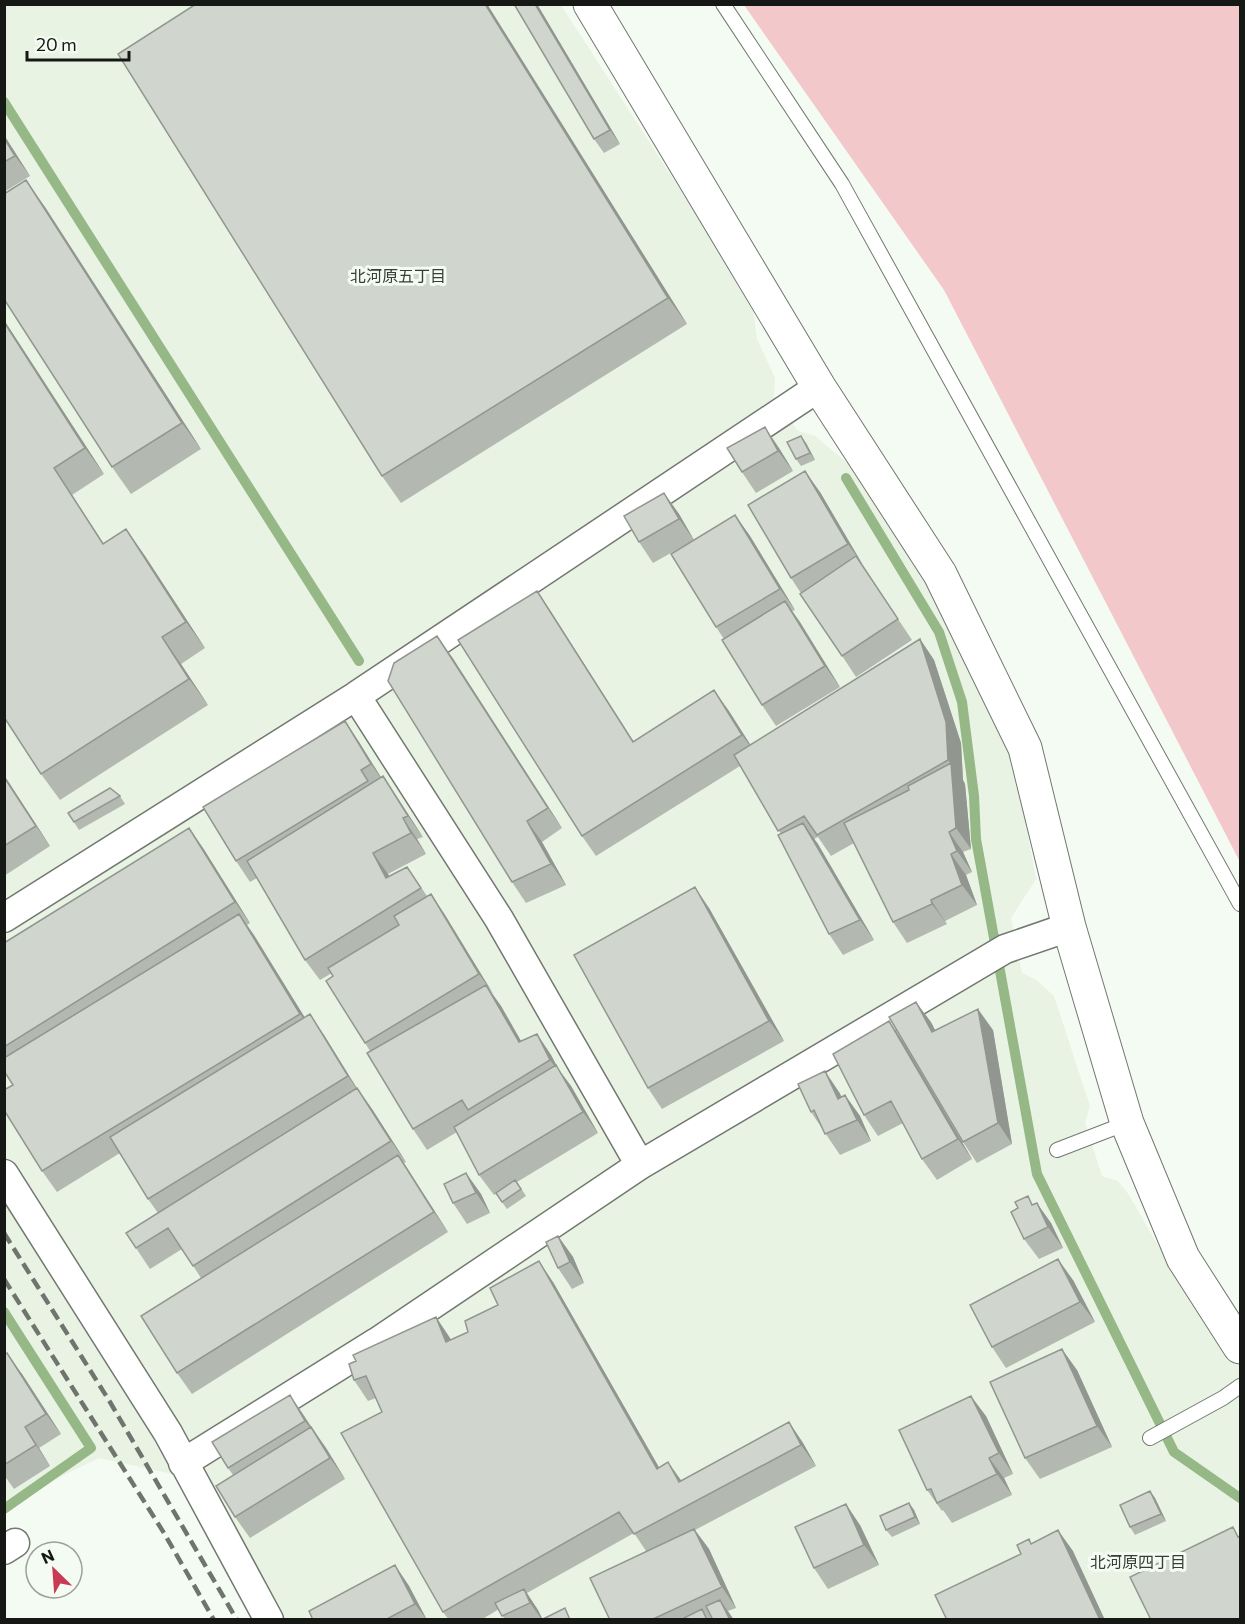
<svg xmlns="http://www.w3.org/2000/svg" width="1245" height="1624" font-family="Commissioner,'Noto Sans JP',sans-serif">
	<rect width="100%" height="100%" fill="#f4fbf2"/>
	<path fill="#e8f3e3" d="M5,5H561L752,301L757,339L775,378L774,397L798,431L815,436L858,472L924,574L976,665L1017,776L1036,879L1011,918L1022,973L1035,979L1054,996L1090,1106L1085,1123L1102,1176L1118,1181L1129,1195L1186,1295L1240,1367V1619H276L199,1480L99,1458L5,1504Z"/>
	<path fill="#f3c8cb" d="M744,5H1240V862L944,290Z"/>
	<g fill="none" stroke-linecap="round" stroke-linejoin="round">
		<path stroke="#95b886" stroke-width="10" d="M4,102L359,661
			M846,478L939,632L962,702L974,796L976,839L1037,1174L1174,1452L1240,1498
			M4,1312L91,1448L4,1509"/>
		<defs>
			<path id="service" d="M723,4L842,184L1240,904
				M1057,1150L1127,1123
				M1150,1438L1223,1398L1240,1386"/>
			<path id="minor" d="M356,696L499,919L640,1165
				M4,918L356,696L819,387
				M4,1174L168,1433L269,1620
				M183,1463L377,1342L640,1165L1005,949L1069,927
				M4,1550L15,1543"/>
			<path id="tertiary" d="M590,4L819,387L940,574L1025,748L1069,927L1127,1123L1183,1258L1240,1347"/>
		</defs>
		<use href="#service" stroke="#727870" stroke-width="16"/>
		<use href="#minor" stroke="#727870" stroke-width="31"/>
		<use href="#tertiary" stroke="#727870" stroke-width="35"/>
		<use href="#service" stroke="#fff" stroke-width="14"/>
		<use href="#minor" stroke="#fff" stroke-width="28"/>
		<use href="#tertiary" stroke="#fff" stroke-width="33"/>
		<path stroke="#70746e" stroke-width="4.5" stroke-dasharray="12 6" stroke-linecap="butt" d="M4,1233L110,1402L237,1620
			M4,1279L164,1533L214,1620"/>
	</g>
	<path fill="#b3b8b0" d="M487,4L687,324L401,503L382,476Z
		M514,4H537L620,144L604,153L594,139Z
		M4,135L30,176L4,192Z
		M45,207L201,449L131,494L112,467Z
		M4,320L104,474L72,495L104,544L126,529L145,556L205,648L181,664L208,705L60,800L41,774L4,717Z
		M806,443L815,460L801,466L796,459Z
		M779,448L793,471L756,493L742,472Z
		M820,492L862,565L912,640L856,677L791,578Z
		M664,493L679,514L694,540L653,563L639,542Z
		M735,515L750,536L795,610L792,611L840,687L776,726L762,705L724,639L716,627Z
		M551,612L634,742L714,690L750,745L920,639L934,660L961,743L963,780L965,784L971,849L963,852L972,872L966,875L977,905L945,921L947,924L907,943L893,922L854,843L831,856L818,837L814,839L874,940L843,955L829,934L781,834L740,766L596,856L582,836Z
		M452,657L562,828L542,842L566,885L526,903L512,882Z
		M345,721L359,742L381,777L383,776L423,837L417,839L426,854L388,874L389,876L407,867L427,896L431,894L445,915L493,995L501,1006L521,1041L537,1034L551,1055L559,1070L571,1086L598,1133L517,1182L526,1196L507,1209L496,1194L494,1195L479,1175L457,1132L427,1150L413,1129L370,1051L365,1043L332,973L320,980L305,960L257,878L250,882L236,861Z
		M4,775L50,846L4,876Z
		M120,796L125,804L79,830L74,822Z
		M189,828L203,848L250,923L247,925L304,1017L324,1035L357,1088L372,1109L406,1162L404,1163L448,1232L192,1394L177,1373L201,1278L182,1249L150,1269L136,1248L158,1213L148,1199L120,1153L57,1192L42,1171L13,1085L7,1075L4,1077V943Z
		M709,908L784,1041L662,1109L648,1088Z
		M889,1021L903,1042L972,1159L937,1180L922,1159L903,1123L878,1136L864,1115Z
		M931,1022L935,1030H993L1012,1144L977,1163L963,1142Z
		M839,1092L842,1097L845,1095L860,1116L871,1141L840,1155L811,1112Z
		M466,1173L481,1194L490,1213L467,1224L453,1203Z
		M1034,1204L1051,1223L1063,1248L1039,1259L1024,1239Z
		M558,1236L573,1257L584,1283L572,1289L558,1268Z
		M1073,1280L1095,1322L1006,1368L992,1347Z
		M553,1282L659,1468L668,1462L681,1481L789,1422L803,1443L816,1466L695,1530L709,1549L736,1608L728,1611L734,1620L712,1619L711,1620H610L646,1551L634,1533L527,1593L538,1610L542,1619L573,1620H505L499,1609L481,1620H449L443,1612L382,1412L376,1398L368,1401L354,1380L356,1361L436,1317L451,1340L468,1332Z
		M4,1355L22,1374L61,1434L39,1448L50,1466L14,1489L4,1475Z
		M1077,1370L1112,1447L1040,1479L1025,1458Z
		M290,1395L326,1448L345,1479L250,1538L235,1517L233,1475L228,1468Z
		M986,1416L1013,1474L1004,1478L1012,1495L952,1523L943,1510L942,1511L927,1490Z
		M1150,1491L1155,1498L1166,1521L1135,1535L1130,1527Z
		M909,1503L914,1510L920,1524L892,1537L886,1530Z
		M860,1525L879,1565L828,1589L814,1568Z
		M395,1565L409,1586L427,1620H313Z"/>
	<path fill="#929690" d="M485,4H487L687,324L668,298Z
		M535,4H537L620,144L610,130Z
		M4,135L30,176L15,156L4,138Z
		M26,180L45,207L201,449L182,423Z
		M4,320L104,474L85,448L4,322Z
		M765,427L779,448L793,471L778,451Z
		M801,436L806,443L815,460L810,453Z
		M54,468L72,495L121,571L103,544Z
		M805,471L820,492L863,565L848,544Z
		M664,493L679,514L694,540L679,519Z
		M735,515L750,536L795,610L780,589Z
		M126,529L145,556L205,648L186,622Z
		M537,591L551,612L647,763L633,742Z
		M785,601L800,622L840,687L825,666Z
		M437,636L452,657L562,828L548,808Z
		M162,637L181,664L208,705L189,679Z
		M920,639L934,660L961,743L963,780L965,784L971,849L956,828L951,764L948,760Z
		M714,690L729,711L757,755L742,735Z
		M345,721L359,742L385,784L371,764Z
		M4,775L50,846L36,826L4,777Z
		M383,776L397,797L423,837L408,816Z
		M403,818L417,839L426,854L411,833Z
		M527,821L542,842L566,885L551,864Z
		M803,823L818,844L874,940L860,920Z
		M189,828L203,848L250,923L235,902Z
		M949,832L963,852L972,872L957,851Z
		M373,853L388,874L400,898L386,878Z
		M951,854L966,875L977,905L962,885Z
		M695,887L709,908L784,1041L769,1021Z
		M431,894L445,915L494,995L479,974Z
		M931,900L947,924L932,904Z
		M239,914L254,935L315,1034L300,1014Z
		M486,985L501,1006L533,1062L519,1042Z
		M916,1002L931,1022L946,1053L932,1032Z
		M978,1009L993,1030L1012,1144L998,1123Z
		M310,1014L324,1035L362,1097L348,1076Z
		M889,1021L903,1042L972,1159L958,1139Z
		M537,1034L551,1055L559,1070L571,1086L598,1133L583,1112L565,1080L550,1060Z
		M825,1071L839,1092L852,1119L838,1099Z
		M357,1088L372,1109L406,1162L391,1141Z
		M845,1095L860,1116L871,1141L857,1120Z
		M398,1155L412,1176L448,1232L434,1212Z
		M466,1173L481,1194L490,1213L476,1193Z
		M1037,1203L1051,1223L1063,1248L1048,1227Z
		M558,1236L573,1257L584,1283L570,1262Z
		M1058,1259L1073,1280L1095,1322L1080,1302Z
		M539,1261L553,1282L672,1490L657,1469Z
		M436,1317L450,1338L460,1363L446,1342Z
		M1062,1349L1077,1370L1112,1447L1097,1426Z
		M7,1353L22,1374L61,1434L46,1414Z
		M290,1395L304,1416L320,1442L305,1421Z
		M971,1396L986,1416L1013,1474L999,1453Z
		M789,1422L803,1443L816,1466L801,1445Z
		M25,1427L39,1448L50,1466L36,1445Z
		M311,1427L326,1448L345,1479L330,1458Z
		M989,1458L1004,1478L1012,1495L997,1474Z
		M668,1462L683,1483L679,1482Z
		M1150,1491L1155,1498L1166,1521L1161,1514Z
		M909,1503L914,1510L920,1524L915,1517Z
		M846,1504L860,1525L879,1565L864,1545Z
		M694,1529L709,1549L736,1608L722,1587Z
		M1058,1530L1073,1551L1105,1620H1100Z
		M395,1565L409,1586L427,1620L415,1604Z
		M524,1589L538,1610L543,1620H542L530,1603Z
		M720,1600L734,1620H730Z"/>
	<path fill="#d0d6cd" stroke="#929690" stroke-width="1.5" d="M196,4H485L668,298L382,476L118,54Z
		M514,4H535L610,130L594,139Z
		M4,138L15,156L4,162Z
		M26,180L182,423L112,467L4,299V194Z
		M4,322L85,448L54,468L103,544L126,529L186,622L162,637L189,679L41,774L4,717Z
		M765,427L778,451L742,472L727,448Z
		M801,436L810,453L796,459L787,442Z
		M805,471L848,544L791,578L748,505Z
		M664,493L679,519L639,542L624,516Z
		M735,515L780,589L716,627L671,554Z
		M856,556L898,619L842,656L800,594Z
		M537,591L633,742L714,690L742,735L582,836L458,640Z
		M785,601L825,666L762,705L722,640Z
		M437,636L548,808L527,821L551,864L512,882L388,681L394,663Z
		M920,639L946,722L948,760L817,835L804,816L778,831L734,755Z
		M345,721L371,764L361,770L368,781L236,861L203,807Z
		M951,763L956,828L949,832L957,851L951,854L962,885L931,900L932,904L893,922L844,823L909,790L908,786Z
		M383,776L408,816L403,818L411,833L373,853L386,878L407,867L421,888L305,960L247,861Z
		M4,777L36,826L4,846Z
		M110,788L120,796L74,822L68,813Z
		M803,823L860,920L829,934L778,835Z
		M189,828L235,902L4,1047V943Z
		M695,887L769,1021L648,1088L574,955Z
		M431,894L479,974L365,1043L326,981L333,976L328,968L399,925L394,916Z
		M239,914L300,1014L42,1171L4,1110V1090L13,1085L4,1071V1058Z
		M486,985L519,1042L537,1034L550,1060L468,1110L462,1100L413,1129L367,1053Z
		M916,1002L932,1032L978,1009L998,1123L963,1142L889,1017Z
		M310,1014L348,1076L148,1199L110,1137Z
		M889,1021L958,1139L922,1159L891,1101L864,1115L833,1054Z
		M556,1065L583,1112L479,1175L454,1127Z
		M825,1071L838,1099L845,1095L857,1120L825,1134L814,1110L811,1112L798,1084Z
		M357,1088L391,1141L193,1266L168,1228L136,1248L126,1233Z
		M398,1155L434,1212L177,1373L141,1316Z
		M466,1173L476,1193L453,1203L444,1184Z
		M515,1180L521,1189L502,1202L496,1193Z
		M1028,1196L1032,1205L1037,1203L1048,1227L1024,1239L1011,1212L1018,1208L1015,1202Z
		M558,1236L570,1262L558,1268L546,1242Z
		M1058,1259L1080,1302L992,1347L970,1305Z
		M539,1261L657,1469L668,1462L679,1482L789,1422L801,1445L634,1534L619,1512L443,1612L341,1433L382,1412L366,1376L354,1380L349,1364L356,1361L353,1355L436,1317L446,1342L468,1332L465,1321L498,1305L490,1288Z
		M1062,1349L1097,1426L1025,1458L990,1382Z
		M7,1353L46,1414L25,1427L36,1445L4,1465V1355Z
		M290,1395L305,1421L228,1468L212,1442Z
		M971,1396L999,1453L989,1458L997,1474L937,1503L931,1489L927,1490L899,1430Z
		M311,1427L330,1458L235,1517L216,1486Z
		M1150,1491L1161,1514L1130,1527L1120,1505Z
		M909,1503L915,1517L886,1530L880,1516Z
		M846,1504L864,1545L814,1568L795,1527Z
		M1233,1527L1238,1537L1240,1536V1620H1151L1130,1577Z
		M694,1529L722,1587L651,1620H610L590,1578Z
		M1058,1530L1100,1620H947L935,1595L1021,1554L1017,1545L1029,1539L1031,1544Z
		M395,1565L415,1604L385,1620H313L309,1611Z
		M524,1589L530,1603L502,1616L495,1603Z
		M720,1600L730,1620H713L706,1606Z
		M565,1608L570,1620H541Z
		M702,1609L707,1620H684V1618Z"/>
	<g text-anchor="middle" stroke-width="6" stroke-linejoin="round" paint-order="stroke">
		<g font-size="16" fill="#383d36" stroke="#f4fbf2">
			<text x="398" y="282">北河原五丁目</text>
			<text x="1138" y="1568">北河原四丁目</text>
		</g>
	</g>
	<rect width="1245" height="1624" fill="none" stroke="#161815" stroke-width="12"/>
	<g transform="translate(54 1570) rotate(335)"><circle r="28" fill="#f4fbf2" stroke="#9ba09a" stroke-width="1.5"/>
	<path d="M0-4.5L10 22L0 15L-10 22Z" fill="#ca3955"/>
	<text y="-9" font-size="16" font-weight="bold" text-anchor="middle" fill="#161815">N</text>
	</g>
	<path d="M27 51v9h102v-9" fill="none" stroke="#161815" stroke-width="3"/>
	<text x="36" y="51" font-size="18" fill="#161815" stroke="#f4fbf2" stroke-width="4.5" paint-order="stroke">20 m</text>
</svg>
